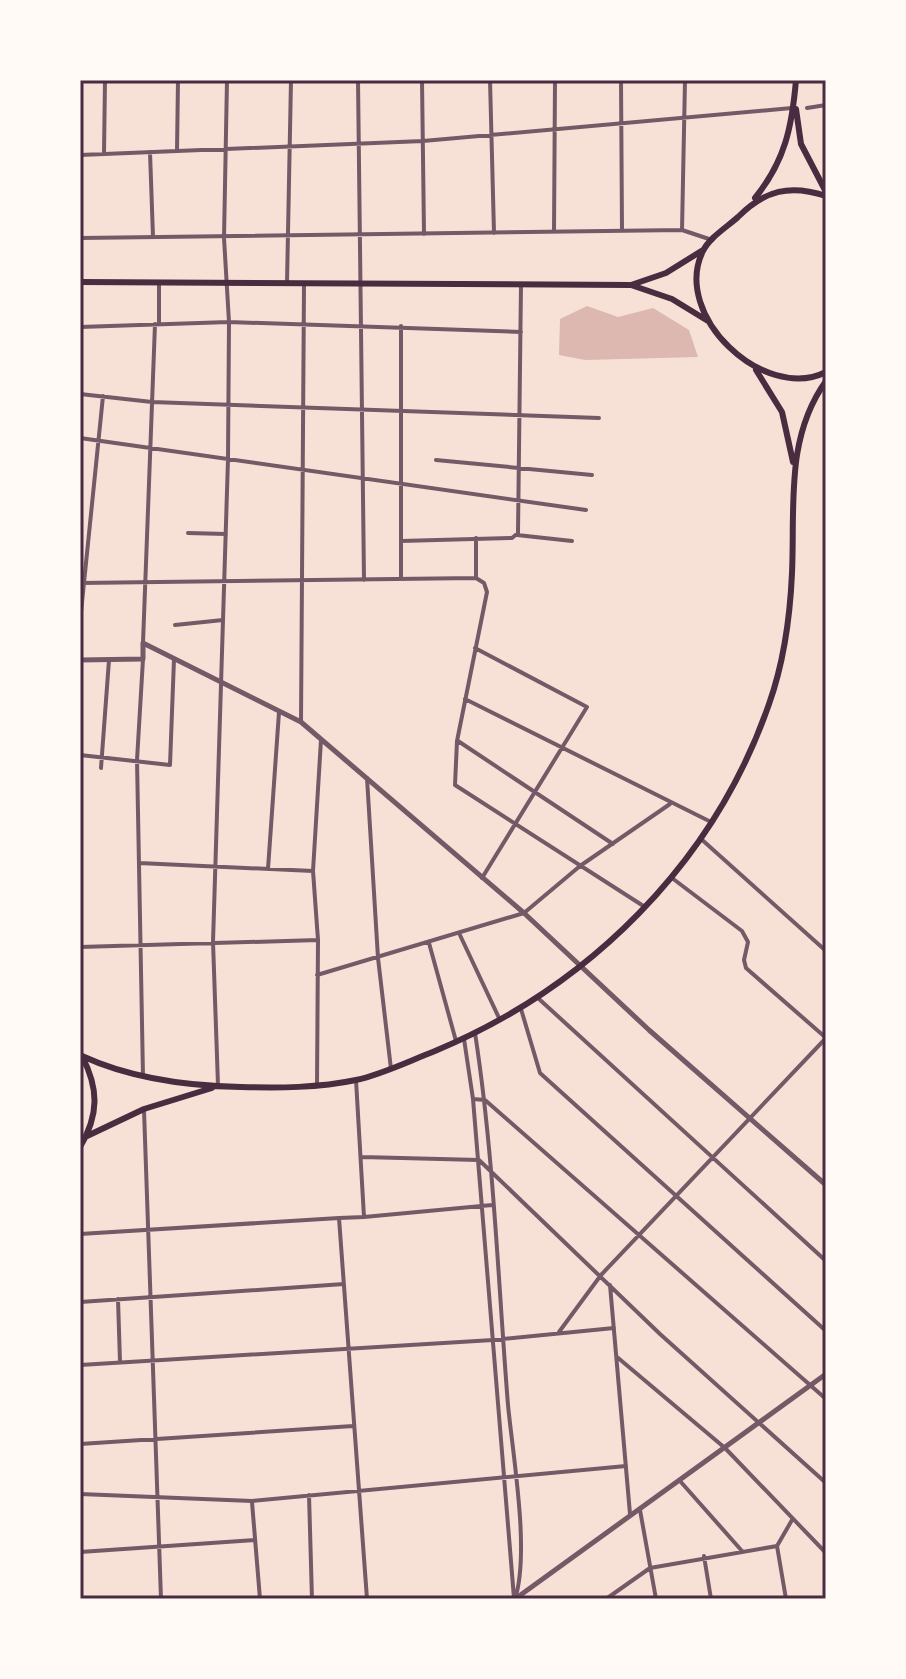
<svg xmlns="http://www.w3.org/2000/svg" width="906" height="1679" font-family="'Source Sans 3',sans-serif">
	<rect width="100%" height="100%" fill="#f7e1d7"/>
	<path fill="#dcb8b0" d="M587,306L618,317L653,308L689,330L698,357L585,360L559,355L560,319Z"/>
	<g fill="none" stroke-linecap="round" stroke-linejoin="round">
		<path stroke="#755966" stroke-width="4" d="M358,80L364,580
			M422,80L424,234
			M490,80L494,233
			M621,80L622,231
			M807,108L826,105
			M177,151L178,80
			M150,152L153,237
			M104,153L105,80
			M80,155L423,141L792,108
			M682,230L685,80
			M554,232L555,80
			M80,238L682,230L712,240
			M287,283L291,80
			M159,324V283
			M401,326V579
			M80,327L229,322L521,332
			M80,394L152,402L599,418
			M80,438L586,510
			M436,460L592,475
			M188,533L226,534
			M517,535L572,541
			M401,541L512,538L518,533L521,284
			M476,578L484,583L487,592L457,741L455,785L645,907
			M476,578V538
			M80,583L476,578
			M80,622L103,396
			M175,625L223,620
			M143,643L155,324
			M475,648L587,707L482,878
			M465,699L711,822
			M301,722L304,284
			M458,741L613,844
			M80,755L170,765L174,659
			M101,768L109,660
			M367,778L378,958L391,1069
			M700,838L826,951
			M139,863L313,871
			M268,869L279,712
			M672,878L742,931L748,942L744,960L746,968L825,1037
			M459,933L500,1020
			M429,943L456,1041
			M80,947L318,940
			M317,975L524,913L580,866L670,804
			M539,999L826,1261
			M521,1009L540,1073L826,1331
			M475,1033C494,1156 498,1281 508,1405C513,1457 530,1552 515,1599
			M464,1039L473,1099L514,1598
			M143,1076L137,760L143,659
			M356,1080L364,1217L339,1218L367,1599
			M218,1085L213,942L228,459L229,322L224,238L227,80
			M317,1086L318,940L313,871L321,740
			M473,1099L485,1100L826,1399
			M144,1110L161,1599
			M362,1157L479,1160L660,1334L826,1483
			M364,1217L492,1205
			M80,1234L339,1218
			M610,1285L630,1514
			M118,1299L120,1362
			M80,1302L344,1284
			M559,1332L601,1275L826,1038
			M617,1357L725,1448L826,1553
			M80,1365L493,1340L614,1328
			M80,1444L353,1426
			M680,1481L742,1551
			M80,1494L252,1501L626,1466
			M309,1495L312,1599
			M252,1502L260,1599
			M640,1510L656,1599
			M777,1546L786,1599
			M80,1552L255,1540
			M704,1556L711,1599
			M606,1599L650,1568L777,1546L792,1520"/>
		<path stroke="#755966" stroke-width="5" d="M80,660L143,659V643L301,722L524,913L649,1030L826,1185
			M515,1599L826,1374"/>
		<path stroke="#4a2c40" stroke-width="6" d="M796,109L801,144L826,192
			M826,196C790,184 765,190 738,217C727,227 709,238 703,251C671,315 764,403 826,372
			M755,198C785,161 792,127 796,80
			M80,282L631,285L672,299L708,321
			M631,285L666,273L703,250
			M756,370L782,412L793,462
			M82,1056C132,1079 187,1086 241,1087C279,1088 318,1088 356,1080C383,1074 409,1061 435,1051C589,987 714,863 769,704C784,662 790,618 792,573C795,506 785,438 826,381
			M85,1137L144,1109L212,1088
			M80,1147C99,1115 99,1089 82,1056"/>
	</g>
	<rect width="906" height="1679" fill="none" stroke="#fffaf5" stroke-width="164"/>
	<rect x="82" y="82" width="742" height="1515" fill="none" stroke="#4a2c40" stroke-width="3"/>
</svg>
